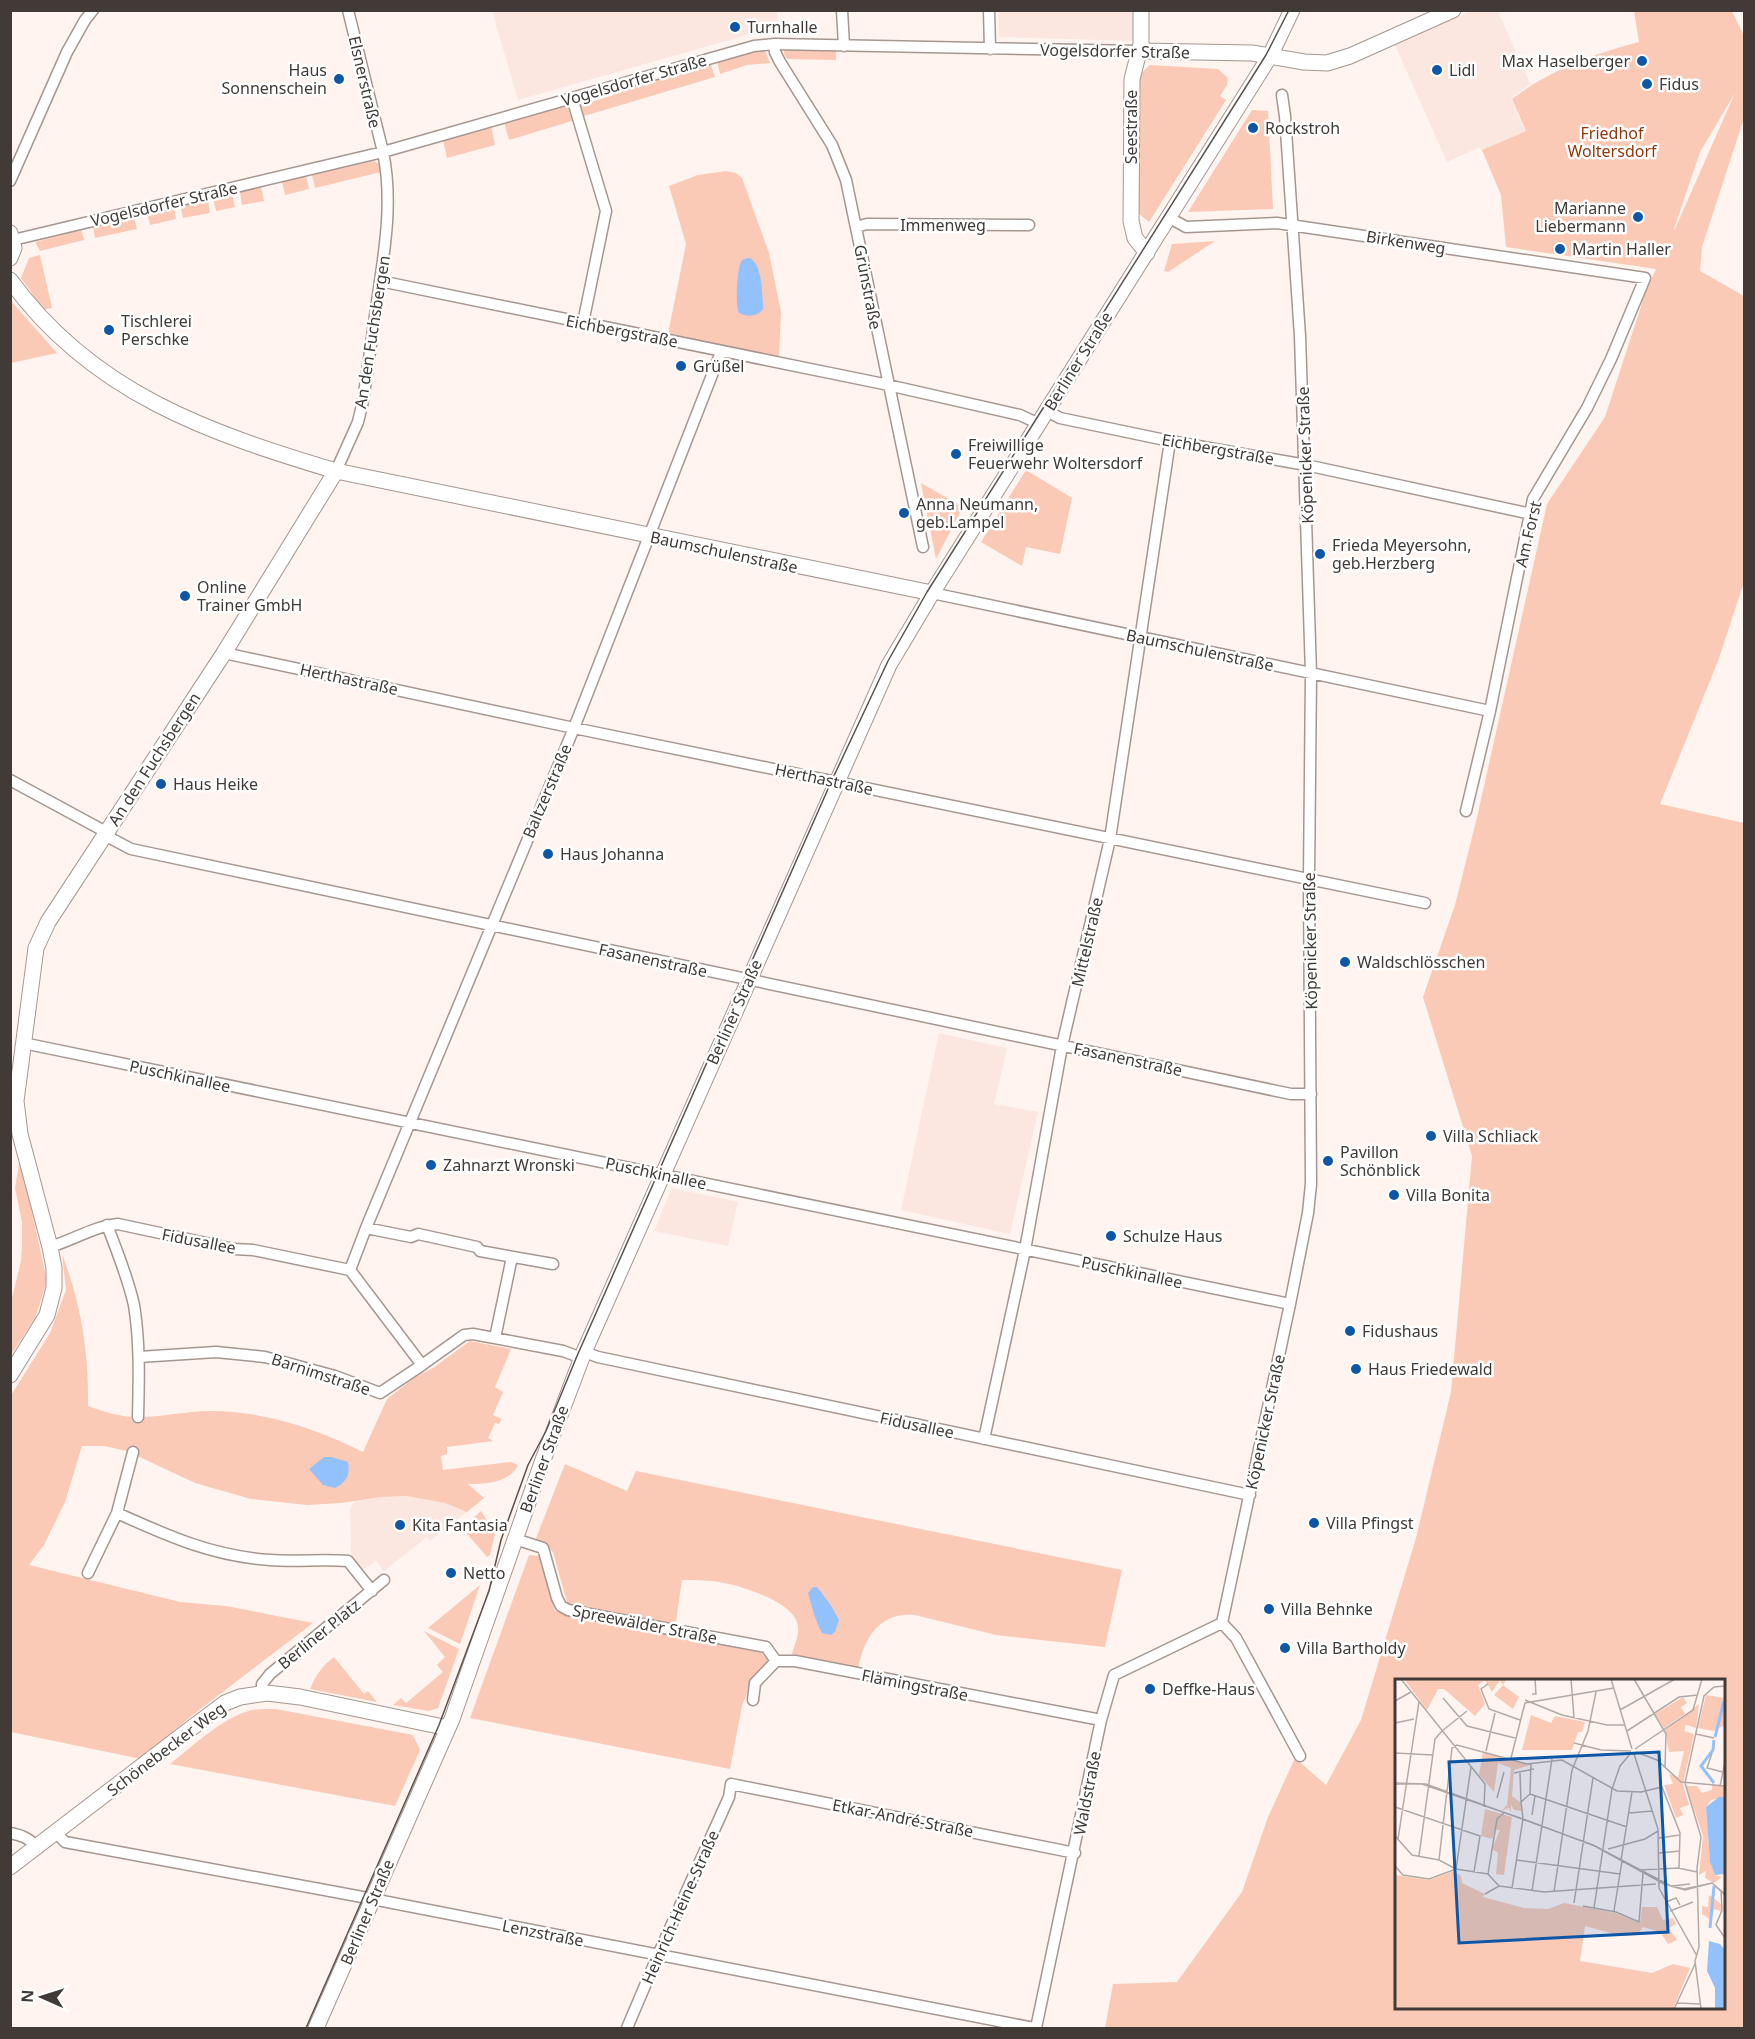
<svg xmlns="http://www.w3.org/2000/svg" width="1755" height="2039" font-family="'Noto Sans',sans-serif">
	<rect width="100%" height="100%" fill="#fff4f0"/>
	<path fill="#fbe7df" d="M1473,10L1498,11L1530,84L1511,98L1525,131L1482,150L1480,147L1447,162L1395,45Z
		M492,11H777V32H758L518,100Z
		M998,11H1134V41L999,37Z
		M939,1033L1007,1048L994,1104L1038,1112L1010,1234L901,1210Z
		M672,1188L738,1202L728,1246L654,1231Z
		M407,1496L445,1503L467,1512L430,1541L427,1537L384,1571L376,1561L362,1570L351,1555L350,1509L355,1501L381,1497Z"/>
	<path fill="#facab6" fill-rule="evenodd" d="M1634,11H1732L1744,36V118L1702,247L1700,271L1744,296V582L1718,661L1660,804L1744,823V2028H1105L1113,1984L1177,1982L1242,1892L1268,1817L1295,1758L1326,1785L1361,1720L1416,1538L1451,1392L1472,1156L1423,997L1455,905L1478,813L1547,504L1605,417L1646,291L1656,269L1506,247L1501,195L1482,150L1526,131L1512,99C1548,71 1595,53 1639,42ZM1735,93L1675,229H1674L1700,152ZM1396,1680H1724V2008H1396Z
		M764,48L770,63L747,65L720,74L717,61Z
		M784,50L836,51V60L787,59L784,54Z
		M710,62L715,77L584,116L579,102L586,100L588,103L614,95L613,91Z
		M1150,65L1218,69L1228,78L1227,85L1220,96L1226,100L1149,222L1137,212V77Z
		M567,104L572,121L509,140L504,122Z
		M1252,110L1268,111L1273,209L1188,212Z
		M491,126L495,145L447,158L443,140Z
		M374,161L379,164L381,172L315,188L312,175Z
		M726,171L736,173L742,178L769,253L781,312L779,357L668,334L686,244L669,186L698,175Z
		M306,176L309,189L285,195L282,182Z
		M261,187L264,201L242,205L240,192Z
		M232,194L235,207L216,211L213,198Z
		M208,200L210,213L183,218L180,205Z
		M174,207L176,219L150,225L147,213Z
		M134,217L137,229L95,238L93,226Z
		M81,230L84,240L40,251L35,242Z
		M1215,241L1168,272L1164,271L1172,244Z
		M40,255L52,308L46,309L45,312L21,278L29,258Z
		M11,301L57,353L11,363Z
		M1026,470L1072,498L1060,554L1026,547L1022,566L981,542Z
		M921,483L963,507L936,559Z
		M20,1158L47,1281L35,1318L11,1355V1302L21,1261L22,1246V1222L15,1188Z
		M62,1254C81,1304 89,1352 88,1406C102,1411 117,1416 132,1417C158,1418 184,1411 210,1411C264,1411 315,1428 363,1452L387,1399L415,1377L433,1368L470,1341L511,1349L495,1387L503,1392L493,1415L502,1419L499,1424L495,1423L488,1438L493,1441L447,1447V1454L441,1456L443,1470L511,1462L518,1465C510,1483 485,1484 468,1484L484,1498L467,1512L445,1503L407,1496L381,1497L341,1503L307,1505L251,1499L195,1483L127,1451L104,1446H82L65,1502L44,1545L29,1565L180,1602L226,1606L313,1623L194,1714L141,1759L11,1732L10,1397L50,1333L66,1290Z
		M565,1464L627,1491L636,1471L1122,1570L1105,1647L996,1635L915,1615C880,1612 865,1636 858,1668L792,1654C794,1646 799,1636 798,1627C797,1603 744,1587 724,1583C711,1580 696,1580 682,1580L675,1628L568,1606L553,1552L546,1546L535,1541Z
		M481,1511L495,1534L490,1555L487,1557L462,1528Z
		M529,1555L539,1556L555,1611L759,1650L769,1661L752,1680L742,1706L730,1769L470,1718Z
		M480,1585L460,1644L428,1628Z
		M424,1631L459,1649L438,1708L429,1711L393,1705L401,1698L406,1703L443,1672L437,1665L445,1657Z
		M334,1657L364,1694L368,1691L377,1702L310,1689C316,1675 322,1666 334,1657Z
		M276,1709L413,1735L420,1750L395,1806L170,1764C193,1746 223,1717 252,1710C260,1709 268,1709 276,1709Z"/>
	<path fill="#93c1fd" d="M750,258C762,265 762,290 763,304V309C757,317 747,317 739,313C735,306 737,268 741,262C744,258 745,259 750,258Z
		M324,1457H331L348,1462C350,1476 347,1481 335,1488L323,1485L309,1469Z
		M813,1587H817L830,1604L839,1620L835,1632L831,1635L822,1633C815,1620 812,1607 808,1593Z"/>
	<g fill="none" stroke-linecap="round" stroke-linejoin="round">
		<defs>
			<path id="street" d="M842,10L844,46
				M989,10L990,49
				M774,44L775,52L780,62L832,145L846,180L923,547
				M1282,95L1285,116L1300,336L1311,673L1309,879L1311,1184L1308,1213L1290,1304L1222,1623L1236,1638L1300,1756
				M572,98L606,211L583,323
				M10,181L67,52L85,20L93,10
				M1168,217L1186,227L1277,223L1645,278L1611,359L1587,408L1533,499L1490,711L1466,811
				M856,227L867,224L1029,225
				M13,240L383,152L754,46L774,44L1140,51
				M380,281L879,383L1020,415L1039,424
				M1047,411L1060,418L1170,441L1306,465L1531,514
				M336,471L358,422L363,401C368,366 373,331 378,295C385,248 393,200 383,152L348,10
				M932,593L1490,711
				M224,653L574,728L1425,903
				M10,780L106,832L112,839L131,849L1291,1094H1311
				M23,1043L1290,1304
				M107,1225C117,1251 128,1278 134,1305C140,1342 139,1380 138,1417
				M366,1228L411,1237L418,1234L477,1247L480,1251L553,1264
				M50,1247C73,1240 95,1226 118,1224L234,1249L253,1250L350,1270L422,1365L464,1335L473,1334L563,1351L582,1358
				M350,1270L366,1228L574,728L721,352
				M495,1338L512,1257
				M584,1352L598,1357L1250,1495
				M139,1357L216,1352L265,1357L335,1376L380,1393L422,1365
				M984,1439L1025,1250L1062,1046L1110,839L1170,441
				M117,1513C168,1536 212,1556 270,1560C296,1562 322,1559 348,1561L372,1591
				M515,1539L543,1548L557,1598L561,1606L568,1610L766,1647L776,1661
				M88,1573L117,1513L133,1452
				M262,1693V1684L270,1674L384,1580
				M753,1700L755,1683L776,1661H795L1101,1720
				M10,1833C21,1835 29,1838 37,1847
				M56,1833L65,1842L357,1896L1034,2028
				M627,2028L658,1955L729,1797L731,1784L1075,1853
				M1036,2028L1101,1720L1114,1675L1222,1623"/>
			<path id="secondary" d="M1141,10V44L1132,79L1131,221L1135,238L1147,253
				M1140,51L1252,53L1304,62L1327,63L1350,56L1453,10
				M10,233L14,248L10,258
				M10,280C92,393 209,433 336,471L932,593
				M10,1375L47,1315L54,1288V1268L50,1247L20,1134L16,1101L36,948L48,922L224,653L336,471
				M10,1867L189,1730L225,1703L240,1697L267,1693L300,1697L448,1728
				M316,2028L452,1719L543,1460L584,1352L889,665L932,593L1270,56L1292,10"/>
		</defs>
		<use href="#street" stroke="#a6968f" stroke-width="13"/>
		<use href="#secondary" stroke="#a6968f" stroke-width="17"/>
		<use href="#street" stroke="#fff" stroke-width="10"/>
		<use href="#secondary" stroke="#fff" stroke-width="15"/>
		<path stroke="#5b5350" stroke-width="1.5" d="M306,2028L439,1725L489,1591L501,1540L528,1465L546,1431L577,1356L832,780L888,661L927,592L1266,55L1289,10"/>
	</g>
	<g fill="#0e57a7" stroke="#fff" stroke-width="2">
		<circle cx="735" cy="27" r="6"/>
		<circle cx="1642" cy="61" r="6"/>
		<circle cx="1437" cy="70" r="6"/>
		<circle cx="339" cy="79" r="6"/>
		<circle cx="1647" cy="84" r="6"/>
		<circle cx="1253" cy="128" r="6"/>
		<circle cx="1638" cy="217" r="6"/>
		<circle cx="1560" cy="249" r="6"/>
		<circle cx="109" cy="330" r="6"/>
		<circle cx="681" cy="366" r="6"/>
		<circle cx="956" cy="454" r="6"/>
		<circle cx="904" cy="513" r="6"/>
		<circle cx="1320" cy="554" r="6"/>
		<circle cx="185" cy="596" r="6"/>
		<circle cx="161" cy="784" r="6"/>
		<circle cx="548" cy="854" r="6"/>
		<circle cx="1345" cy="962" r="6"/>
		<circle cx="1431" cy="1136" r="6"/>
		<circle cx="1328" cy="1161" r="6"/>
		<circle cx="431" cy="1165" r="6"/>
		<circle cx="1394" cy="1195" r="6"/>
		<circle cx="1111" cy="1236" r="6"/>
		<circle cx="1350" cy="1331" r="6"/>
		<circle cx="1356" cy="1369" r="6"/>
		<circle cx="1314" cy="1523" r="6"/>
		<circle cx="400" cy="1525" r="6"/>
		<circle cx="451" cy="1573" r="6"/>
		<circle cx="1269" cy="1609" r="6"/>
		<circle cx="1285" cy="1648" r="6"/>
		<circle cx="1150" cy="1689" r="6"/>
	</g>
	<g text-anchor="middle" stroke-width="5" stroke-linejoin="round" paint-order="stroke">
		<g font-size="16" fill="#413a37" stroke="#fff" text-anchor="start">
			<text x="747" y="33">Turnhalle</text>
			<text x="1630" y="67" text-anchor="end">Max Haselberger</text>
			<text x="327" y="76" text-anchor="end">Haus<tspan x="327" dy="18">Sonnenschein</tspan></text>
			<text x="1449" y="76">Lidl</text>
			<text x="1659" y="90">Fidus</text>
			<text x="1265" y="134">Rockstroh</text>
			<text x="1626" y="214" text-anchor="end">Marianne<tspan x="1626" dy="18">Liebermann</tspan></text>
			<text x="1572" y="255">Martin Haller</text>
			<text x="121" y="327">Tischlerei<tspan x="121" dy="18">Perschke</tspan></text>
			<text x="693" y="372">Grüßel</text>
			<text x="968" y="451">Freiwillige<tspan x="968" dy="18">Feuerwehr Woltersdorf</tspan></text>
			<text x="916" y="510">Anna Neumann,<tspan x="916" dy="18">geb.Lampel</tspan></text>
			<text x="1332" y="551">Frieda Meyersohn,<tspan x="1332" dy="18">geb.Herzberg</tspan></text>
			<text x="197" y="593">Online<tspan x="197" dy="18">Trainer GmbH</tspan></text>
			<text x="173" y="790">Haus Heike</text>
			<text x="560" y="860">Haus Johanna</text>
			<text x="1357" y="968">Waldschlösschen</text>
			<text x="1443" y="1142">Villa Schliack</text>
			<text x="1340" y="1158">Pavillon<tspan x="1340" dy="18">Schönblick</tspan></text>
			<text x="443" y="1171">Zahnarzt Wronski</text>
			<text x="1406" y="1201">Villa Bonita</text>
			<text x="1123" y="1242">Schulze Haus</text>
			<text x="1362" y="1337">Fidushaus</text>
			<text x="1368" y="1375">Haus Friedewald</text>
			<text x="1326" y="1529">Villa Pfingst</text>
			<text x="412" y="1531">Kita Fantasia</text>
			<text x="463" y="1579">Netto</text>
			<text x="1281" y="1615">Villa Behnke</text>
			<text x="1297" y="1654">Villa Bartholdy</text>
			<text x="1162" y="1695">Deffke-Haus</text>
		</g>
		<g font-size="16" fill="#413a37" stroke="#fff">
			<text transform="translate(1115 51) rotate(1)" y="6">Vogelsdorfer Straße</text>
			<text transform="translate(634 80) rotate(-16)" y="6">Vogelsdorfer Straße</text>
			<text transform="translate(365 82) rotate(77)" y="6">Elsnerstraße</text>
			<text transform="translate(1131 127) rotate(-90)" y="6">Seestraße</text>
			<text transform="translate(164 204) rotate(-13)" y="6">Vogelsdorfer Straße</text>
			<text x="943" y="231">Immenweg</text>
			<text transform="translate(1406 242) rotate(9)" y="6">Birkenweg</text>
			<text transform="translate(868 287) rotate(79)" y="6">Grünstraße</text>
			<text transform="translate(622 331) rotate(11)" y="6">Eichbergstraße</text>
			<text transform="translate(372 332) rotate(-81)" y="6">An den Fuchsbergen</text>
			<text transform="translate(1078 361) rotate(-58)" y="6">Berliner Straße</text>
			<text transform="translate(1218 449) rotate(10)" y="6">Eichbergstraße</text>
			<text transform="translate(1305 455) rotate(-92)" y="6">Köpenicker Straße</text>
			<text transform="translate(1528 534) rotate(-77)" y="6">Am Forst</text>
			<text transform="translate(724 552) rotate(12)" y="6">Baumschulenstraße</text>
			<text transform="translate(1200 650) rotate(12)" y="6">Baumschulenstraße</text>
			<text transform="translate(349 679) rotate(12)" y="6">Herthastraße</text>
			<text transform="translate(154 759) rotate(-57)" y="6">An den Fuchsbergen</text>
			<text transform="translate(824 779) rotate(12)" y="6">Herthastraße</text>
			<text transform="translate(547 791) rotate(-67)" y="6">Baltzerstraße</text>
			<text transform="translate(1310 941) rotate(-91)" y="6">Köpenicker Straße</text>
			<text transform="translate(1087 942) rotate(-77)" y="6">Mittelstraße</text>
			<text transform="translate(653 960) rotate(12)" y="6">Fasanenstraße</text>
			<text transform="translate(734 1012) rotate(-66)" y="6">Berliner Straße</text>
			<text transform="translate(1128 1059) rotate(12)" y="6">Fasanenstraße</text>
			<text transform="translate(180 1076) rotate(12)" y="6">Puschkinallee</text>
			<text transform="translate(656 1173) rotate(12)" y="6">Puschkinallee</text>
			<text transform="translate(199 1241) rotate(11)" y="6">Fidusallee</text>
			<text transform="translate(1132 1272) rotate(12)" y="6">Puschkinallee</text>
			<text transform="translate(321 1374) rotate(18)" y="6">Barnimstraße</text>
			<text transform="translate(1265 1422) rotate(-78)" y="6">Köpenicker Straße</text>
			<text transform="translate(917 1425) rotate(12)" y="6">Fidusallee</text>
			<text transform="translate(544 1459) rotate(-70)" y="6">Berliner Straße</text>
			<text transform="translate(645 1624) rotate(11)" y="6">Spreewälder Straße</text>
			<text transform="translate(319 1634) rotate(-39)" y="6">Berliner Platz</text>
			<text transform="translate(915 1685) rotate(11)" y="6">Flämingstraße</text>
			<text transform="translate(166 1749) rotate(-37)" y="6">Schönebecker Weg</text>
			<text transform="translate(1087 1793) rotate(-79)" y="6">Waldstraße</text>
			<text transform="translate(903 1818) rotate(11)" y="6">Etkar-André-Straße</text>
			<text transform="translate(680 1907) rotate(-66)" y="6">Heinrich-Heine-Straße</text>
			<text transform="translate(367 1912) rotate(-67)" y="6">Berliner Straße</text>
			<text transform="translate(543 1933) rotate(11)" y="6">Lenzstraße</text>
		</g>
		<g font-size="16" fill="#90390c" stroke="#fff">
			<text x="1612" y="139">Friedhof<tspan x="1612" dy="18">Woltersdorf</tspan></text>
		</g>
	</g>
	<g transform="translate(1395 1679)">
		<rect width="330" height="330" fill="#fff4f0"/>
		<path d="M9,0H112L108,6L105,1L97,13L90,1L83,6L90,25L80,37L49,10H43L32,31ZM108,6L124,18L118,30L99,16ZM311,16L330,19V46L318,52L303,49ZM288,18L292,24L286,28L290,35L269,49L260,35ZM304,25L301,49L291,46L289,52L299,55L288,105L294,126L285,129L288,136L281,139L269,106L278,105L274,95L283,98L289,72L274,73L270,51ZM136,36L156,44L160,37L190,43L187,53H183L177,71H127ZM88,72L135,86L119,91L117,117L125,123L128,132L119,131L116,126V134L114,129L107,131L112,126L116,89L103,84L99,113L84,96ZM317,105L330,108V118L316,121L311,128L315,183L320,196L327,198L319,204L310,199L311,192L304,196L308,157L291,107H302L307,114L317,111ZM90,130L117,138L109,196L101,195L103,174L97,170L105,151H100L97,160L86,157ZM59,192L66,197L67,204L90,215L88,218L129,229L153,230L169,224L220,234L245,244L247,228H262L268,241L278,239L281,245L274,249L282,261L273,265L265,253L248,248L242,256L227,257L190,247L185,282L257,294L278,285L295,289L278,330H0V196L34,201ZM314,216L326,225V232L319,230L316,241L307,235V227L313,228Z" fill="#facab6"/>
		<path d="M324,118H330V195L320,196L315,183L311,128ZM314,262L325,265L330,271V330H320V309L312,292Z" fill="#93c1fd"/>
		<path fill="none" stroke="#93c1fd" stroke-width="3" d="M320,58L329,22M319,61L318,71L306,87L319,104M315,249L319,207"/>
		<path fill="none" stroke="#b3aaa6" stroke-width="1.5" d="M6,0L90,105L89,128M176,0L179,39M216,0L237,70M239,0L271,55L270,88M93,5L86,10L94,30L125,41M137,15H141L140,0M48,19L72,47L120,59M130,21L167,36L212,46H230M0,22L16,13M225,31L280,0M0,44L19,40M47,52L72,32M232,52L284,18L303,16M301,55L319,59M179,64L206,71L236,72M240,70L298,31L307,0M91,72L100,34M241,73L262,81L286,103L330,107M0,74L37,76M317,74L312,89L328,93M239,75L263,150L264,209L302,277M116,79L130,24L219,9M119,94L139,90M125,94L126,123M0,104L31,105L198,166L269,205L289,210L317,204L330,216M0,105H27L128,140L200,167L276,207L290,211L317,204L330,215M325,107L330,83M135,115L232,148M102,119L109,93M0,128L85,157L79,193M234,134L257,132M137,136L140,117M128,140L126,123L135,115L136,84M0,157L17,176L44,181L61,190L76,88M264,159L285,156M3,160L24,23M213,170L250,160L263,152M264,174L285,172M24,177L40,60L47,52M44,181L57,69L62,66L132,85L167,81L222,112L246,113L267,108L285,154L284,189M121,181L225,195M226,181L237,113M0,187L8,196L34,200L61,190L93,195L104,207M244,191L283,189L302,193M93,195L102,140L109,134M277,207L295,205M117,209L128,140M137,212L157,80M326,212L327,231L321,246L330,259M159,213L177,91L193,52L201,13M90,215L104,207L149,213L261,205M271,223L281,219L285,226M179,224L198,99M188,227L221,233L244,243L248,194M199,229L217,110L225,87L236,74M219,232L227,182M275,232L298,223M282,324L305,325M279,330L300,285M306,330L300,282L304,268L302,189L306,158L290,104L309,17L319,8L330,7"/>
		<path fill="#0e57a7" fill-opacity="0.15" stroke="#0e57a7" stroke-width="3" d="M264,73L273,253L64,264L54,83Z"/>
		<rect width="330" height="330" fill="none" stroke="#413a37" stroke-width="3"/>
	</g>
	<rect width="1755" height="2039" fill="none" stroke="#413a37" stroke-width="24"/>
	<g transform="translate(42 1997) rotate(273)" stroke="#ffffff" stroke-width="4.5" paint-order="stroke">
	<path d="M0-4.5L10 22L0 15L-10 22Z" fill="#413a37"/>
	<text y="-9" font-size="16" font-weight="bold" text-anchor="middle" fill="#413a37">N</text>
	</g>
</svg>
